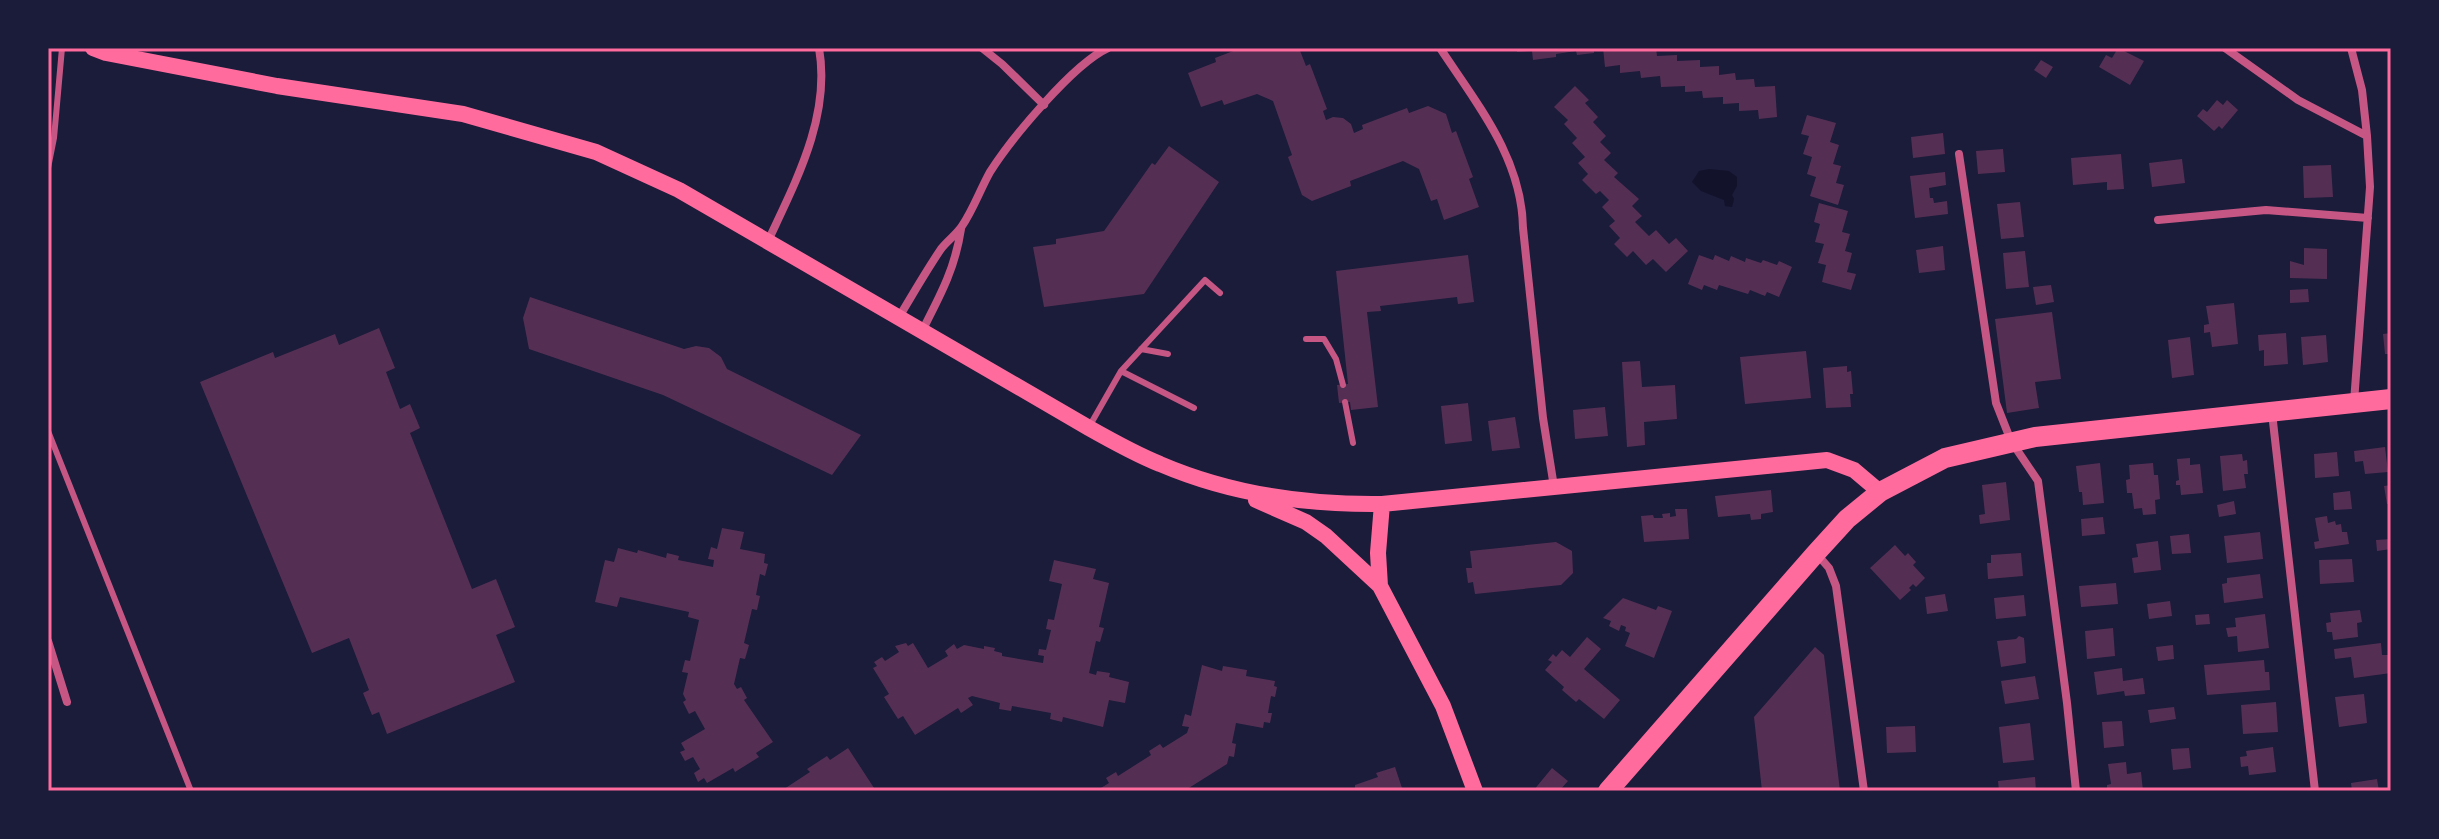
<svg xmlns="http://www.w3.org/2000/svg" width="2439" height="839" font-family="Spectral,serif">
	<rect width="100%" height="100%" fill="#1b1b3a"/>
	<path fill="#12122b" d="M1709,169L1729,171L1737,177V186L1732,195L1734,199L1732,207L1725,206L1724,200L1701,191L1692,182L1699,171Z"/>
	<path fill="#542f53" d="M1241,48H1299L1306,66L1310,64L1327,109L1323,111L1326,120L1333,117L1343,118L1351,124L1354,133L1363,129L1362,125L1407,108L1409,113L1428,106L1446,114L1452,133L1456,131L1473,177L1469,179L1479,207L1444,220L1437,199L1431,201L1419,169L1403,161L1350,181L1351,186L1312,201L1302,195L1288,157L1292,155L1273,101L1257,94L1224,105L1222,100L1201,107L1188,73L1216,62L1215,58Z
		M1517,48H1594V53L1577,55L1576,51L1556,54V57L1533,60L1532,51L1517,52Z
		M1603,48H1656L1657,56L1677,55V61L1700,60V67L1719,66V75L1735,73L1736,80L1754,79L1755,87L1775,86L1777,117L1759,119L1758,110L1739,111V103L1723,104V97L1703,98L1702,91L1685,92V86L1661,87L1660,76L1641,78L1640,71L1620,73V65L1605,67Z
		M2118,48L2144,61L2130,85L2099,67L2106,55L2112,58Z
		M2041,60L2053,67L2046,78L2034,70Z
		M1575,86L1589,100L1585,103L1598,117L1593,122L1606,136L1600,142L1611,153L1604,160L1618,173L1614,177L1639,199L1632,206L1642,216L1635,222L1649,236L1656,230L1669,244L1676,238L1688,251L1666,272L1653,259L1646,265L1633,251L1627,257L1614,244L1620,238L1609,226L1615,221L1602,207L1609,200L1600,191L1596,194L1582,180L1588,174L1578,163L1585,157L1572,143L1577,138L1564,124L1568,120L1554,107Z
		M2217,100L2223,105L2227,100L2238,110L2222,129L2219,126L2214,131L2197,116L2203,109L2207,112Z
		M1807,115L1836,123L1830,142L1839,145L1833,164L1841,166L1836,183L1844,185L1838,205L1810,196L1816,177L1807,174L1812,157L1803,154L1809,136L1801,134Z
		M1943,133L1945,154L1913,158L1911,137Z
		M1169,146L1219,182L1144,294L1044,307L1033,247L1056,244V239L1104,231L1152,163L1155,165Z
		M2003,149L2005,172L1978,174L1976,151Z
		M2121,154L2124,189L2107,190V182L2073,185L2071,158Z
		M2182,159L2185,183L2152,187L2149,163Z
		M2331,165L2333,197L2304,198L2303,166Z
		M1945,172L1946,185L1929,188L1930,198H1933L1934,203L1947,201L1948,214L1915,218L1910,176Z
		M2020,202L2024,237L2001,239L1997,204Z
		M1819,203L1848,211L1842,232L1850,234L1845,251L1852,253L1847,272L1856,274L1851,290L1822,282L1826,265L1818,263L1824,244L1815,242L1820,224L1814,222Z
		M1943,246L1945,270L1919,273L1916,250Z
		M2304,248L2327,249V279L2290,278V261L2304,265Z
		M2025,251L2029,287L2006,289L2003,253Z
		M1468,255L1474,302L1458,304L1457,297L1380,306L1381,311L1367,312L1378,407L1351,410L1350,402L1339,403L1337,385L1348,384L1336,271Z
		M1699,255L1713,260L1715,255L1729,261L1731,256L1745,262L1746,258L1761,263L1763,260L1777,265L1779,261L1792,267L1779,297L1767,292L1765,296L1750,290L1748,294L1719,285L1717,290L1704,285L1702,290L1688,284Z
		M2051,285L2054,302L2036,305L2033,287Z
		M2308,289L2309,302L2290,303V290Z
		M530,297L684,349L696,346L709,348L721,357L727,369L861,435L832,475L663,395L529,349L523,318Z
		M2234,303L2238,344L2212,347L2210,332L2204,333V325L2209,324L2206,306Z
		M2052,312L2061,379L2035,382L2039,408L2007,413L1995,319Z
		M379,328L395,368L386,372L400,409L410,404L420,428L410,433L472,589L496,579L515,627L496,635L515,682L387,734L379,712L372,715L363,693L369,690L349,638L312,653L200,382L273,352L275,358L335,334L339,345Z
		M2286,333L2288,364L2264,366V350L2259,351L2258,335Z
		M2391,333V354H2385L2383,334Z
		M2326,335L2328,362L2303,365L2301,337Z
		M2190,337L2194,375L2172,378L2168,340Z
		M1806,351L1811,398L1745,404L1740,357Z
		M1640,361L1642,387L1675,385L1677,419L1644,422L1645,445L1627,447L1622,362Z
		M1847,366V372L1851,371L1853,394H1850L1851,407L1826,408L1823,368Z
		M1468,403L1472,441L1445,444L1441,406Z
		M1605,407L1608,436L1575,439L1573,410Z
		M1515,417L1520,448L1492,451L1488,421Z
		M2385,447L2388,472L2365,474L2363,461L2355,462L2354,451Z
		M2337,452L2339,476L2315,478L2314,454Z
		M2242,454L2243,461L2247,460L2248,474H2244L2246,488L2223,491L2220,456Z
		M2190,458V465L2200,464L2203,493L2181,495L2180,485H2176V481L2179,480L2177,459Z
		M2100,463L2104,503L2083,505L2082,492H2079L2076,466Z
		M2153,463L2154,475H2158L2160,499L2155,500L2156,514L2143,515L2142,508L2134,509L2132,493H2127L2126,480L2130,479L2129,465Z
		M2006,482L2010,520L1980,524L1979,515L1985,514L1982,485Z
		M2391,485V504H2387L2384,486Z
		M1771,490L1773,512L1761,514V519L1751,520L1750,514L1718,517L1715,496Z
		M2350,491L2352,509L2334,510L2333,493Z
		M2234,501L2236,514L2219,517L2217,505Z
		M1675,509H1687L1689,539L1644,542L1641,516L1653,515L1654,518H1663L1662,514L1670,513V517L1676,516Z
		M2327,516L2328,523L2335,521L2336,525L2341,524L2342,532H2347L2349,544L2315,549L2314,542L2319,541L2315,518Z
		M2103,517L2105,534L2082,536L2081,519Z
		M722,528L744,532L740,549L765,554L764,563L768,564L765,576L760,574L756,595L760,596L757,610L752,609L744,643L749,645L745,659L740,658L734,684L737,689L741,687L747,698L744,700L773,742L756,753L759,757L735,772L733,768L707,783L704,778L698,782L694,773L700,769L693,757L685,761L680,752L685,750L681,743L705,729L695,711L689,714L683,702L686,700L683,694L688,673L682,672L685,660L690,661L699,620L688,617L689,612L620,597L617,607L595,602L605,560L614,562L618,548L637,553L638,550L666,558L667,553L679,556L678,560L713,567L714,560L708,559L711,547L717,549Z
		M2260,532L2263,559L2227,563L2224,536Z
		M2189,534L2191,553L2172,554L2170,536Z
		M2391,539V549L2377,551L2376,540Z
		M2158,541L2161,570L2134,573L2132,558L2138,557L2136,544Z
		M1556,542L1572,551L1573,573L1561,585L1475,594L1473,582L1468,583L1466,568H1472L1470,551Z
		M1895,545L1905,556L1908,553L1916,562L1913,565L1925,578L1916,587L1913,584L1909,588L1911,590L1900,600L1870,568Z
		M2021,553L2023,576L1988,579L1987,563H1991V555Z
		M2352,559L2354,582L2320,584L2319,560Z
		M1054,560L1096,569L1093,579L1109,583L1099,627L1104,628L1100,642L1096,641L1089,673L1096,675L1097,671L1110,673L1109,677L1129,682L1125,703L1109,700L1103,727L1063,717L1062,722L1050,719L1051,713L1012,706L1011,711L999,709L1000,703L972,696L968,698L973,705L961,713L958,708L915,735L903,716L898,719L884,697L889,694L873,668L877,666L874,662L882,657L885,661L899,652L895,646L906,643L908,646L913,643L928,668L948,656L945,651L954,644L957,649L964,645L984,649V646L995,648L994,651L1002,653V656L1043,663L1044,656L1038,655L1039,649L1046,650L1051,630L1046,629L1048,619L1054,620L1062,584L1049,581Z
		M2260,574L2263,598L2224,603L2222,584L2227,583V578Z
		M2116,583L2118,604L2081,607L2079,586Z
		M1945,594L1948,611L1927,614L1925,597Z
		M2024,595L2026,616L1996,619L1994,598Z
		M1623,598L1656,610L1658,606L1672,611L1654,658L1625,646L1630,633L1625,631L1626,627L1621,625L1619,631L1609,626L1611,621L1603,618Z
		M2170,601L2172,616L2149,619L2147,604Z
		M2360,610L2362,622L2357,623L2358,637L2333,640L2332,632H2327L2326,623L2331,622L2330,613Z
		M2209,614L2210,624L2196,625L2195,615Z
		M2265,614L2269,648L2238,652L2237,636L2228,637L2226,628L2236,627L2235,618Z
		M2113,628L2115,656L2087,659L2085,631Z
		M2019,636L2024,638L2026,663L2001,667L1997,641L2016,639Z
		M1587,637L1601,649L1584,669L1620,700L1604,719L1579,699L1576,702L1562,690L1564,687L1545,670L1552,662L1548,660L1553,654L1556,657L1562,650L1570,657Z
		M2381,643L2382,655H2391V673L2354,678L2351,657L2335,659L2334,649Z
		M2173,645L2174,659L2158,661L2156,647Z
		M1815,647L1824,655L1840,791H1762L1754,717Z
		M2264,660L2265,672H2269L2270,690L2207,695L2204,665Z
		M1202,665L1222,671L1223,666L1247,670L1246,676L1275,681L1274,686L1277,687L1275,697L1271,696L1268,713H1272L1270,723L1264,722L1263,728L1236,723L1232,743L1236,744L1234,757L1229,756L1227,764L1184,791H1096L1109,783L1106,778L1116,772L1118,776L1151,755L1149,751L1160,744L1163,748L1187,733L1189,727L1182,726L1185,714L1191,716Z
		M2122,668L2123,681L2143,678L2145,694L2125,696L2124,691L2097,695L2094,672Z
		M2035,676L2039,699L2005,704L2001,681Z
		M2364,694L2367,723L2339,727L2335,697Z
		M2276,702L2278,732L2243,734L2241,705Z
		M2174,707L2176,719L2150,723L2148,710Z
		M2122,721L2124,746L2104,748L2102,722Z
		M2030,723L2034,760L2003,763L1999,727Z
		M1915,726L1916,752L1887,753L1886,727Z
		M2273,747L2276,772L2249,775L2248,766L2241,767L2240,757L2247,756L2246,751Z
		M848,748L876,791H781L810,772L807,769L827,756L830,760Z
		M2189,748L2191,768L2173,770L2171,749Z
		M2126,762L2127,774L2141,772L2143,791H2107V785L2111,784L2108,764Z
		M1395,767L1403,791H1355V785L1378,777L1376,773Z
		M1552,768L1568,781L1559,791H1533Z
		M2035,777L2036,791H1999L1998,781Z
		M2377,779L2379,791H2352L2351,783Z"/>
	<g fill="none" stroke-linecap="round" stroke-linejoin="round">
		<path stroke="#c65784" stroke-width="6" d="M48,168L54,138L62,48
			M1306,339H1324L1336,359L1343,385
			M1141,349L1168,354
			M1121,371L1194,408
			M1345,402L1353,443
			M1089,427L1121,371L1205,280L1220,293
			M48,431L191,791"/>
		<path stroke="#c65784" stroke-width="8" d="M982,48L1002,64L1044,105
			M1440,48C1477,104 1522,158 1523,228L1543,418L1554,487
			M2225,48L2298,100L2367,136L2370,187L2354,402
			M2351,48L2362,90L2367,136
			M1959,154L1996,403L2011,441L2038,481L2067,703L2076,791
			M2158,220L2266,210L2368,218
			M768,241C796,181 831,116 819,48
			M899,317C913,294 926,271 941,249C947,241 956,235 962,226C973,210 980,190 990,172C1011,139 1073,64 1108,48
			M922,331C940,296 955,269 961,229
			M2272,413L2315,791
			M1816,553L1829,568L1836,586L1864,791
			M48,641L67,702"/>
		<path stroke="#ff6b9d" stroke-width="16" d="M93,48L106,53L277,86L463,114L596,152L679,190L1089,428C1112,441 1135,454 1160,464C1230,494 1306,505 1382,504L1827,460L1854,470L1880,492
			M1256,500L1306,522L1326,536L1380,586
			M1382,504L1378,553L1380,586L1443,706L1475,791"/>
		<path stroke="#ff6b9d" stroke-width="20" d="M1608,791L1816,553L1847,519L1880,492L1945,458L2035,437L2391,399"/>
	</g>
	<rect width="2439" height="839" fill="none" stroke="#1b1b3a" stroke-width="100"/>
	<rect x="50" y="50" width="2339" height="739" fill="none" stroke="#ff6b9d" stroke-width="3"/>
</svg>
